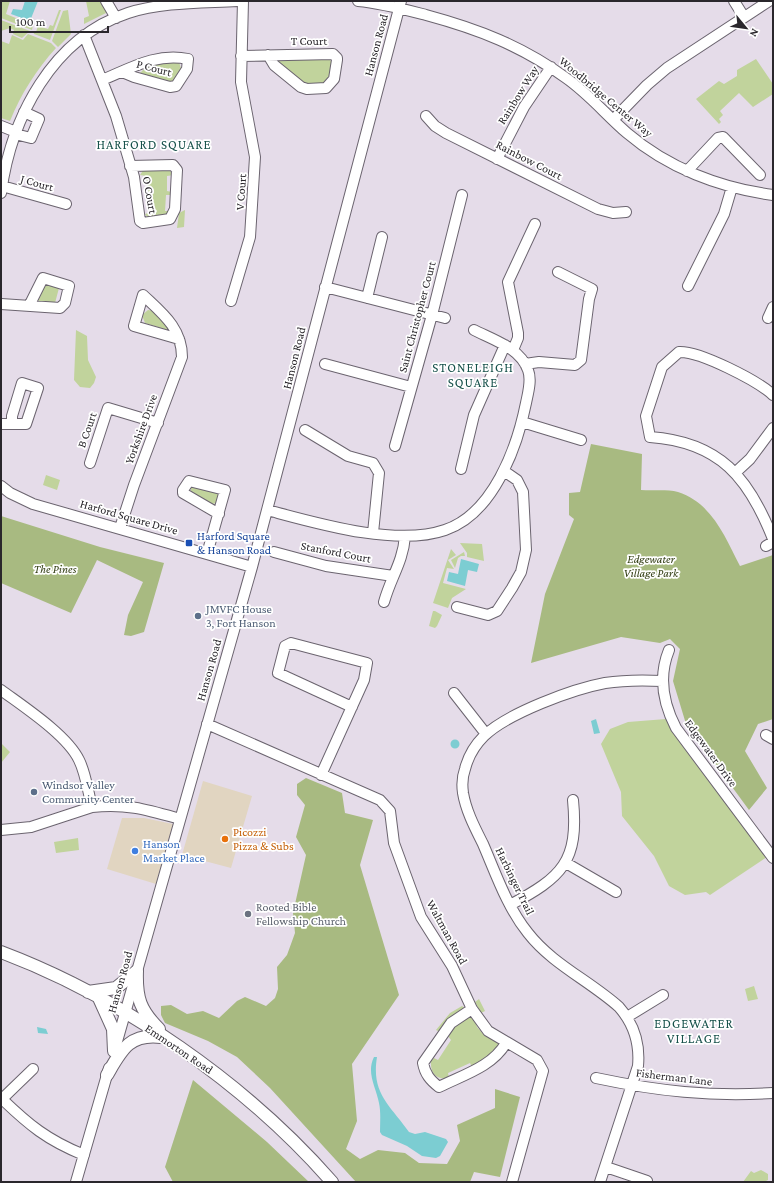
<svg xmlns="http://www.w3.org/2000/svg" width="774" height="1183" font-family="'Crimson Pro',serif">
	<rect width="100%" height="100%" fill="#e5dce9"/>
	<path fill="#e1d5c1" d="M203,781L252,796L231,868L182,855Z
		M122,818H144L173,824L156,884L107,869Z"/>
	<path fill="#c1d39c" d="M1,1H10L6,14L33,25L32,30L1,18Z
		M86,1H102L108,12L84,24V18L89,16Z
		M59,10H61L50,40L34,34L33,31L36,32L38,26L48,29L50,25L53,26Z
		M68,10L71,34L58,47L52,41L63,11Z
		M1,20L30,31L22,38L13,34L14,30L10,28L1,31Z
		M28,34L51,43L56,48C36,70 21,94 10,121L1,118V60L14,65L1,60V41L9,44L12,35L23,40Z
		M279,59L330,60L333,63L327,84H308L303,82L277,61Z
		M756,59L773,84V94L753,107L739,93L720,111L723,115L719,119L721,122L719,124L696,99L719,81L724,84L737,76V70Z
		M159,62H179L181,68L176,80L172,82L140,73L146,67Z
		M144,169L170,171L174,175L167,176V191L172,192V195H166L165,211H171L169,215L148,218L145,214L151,212L146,176L140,175Z
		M185,210L184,227L177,228L179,213Z
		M48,284L59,288L55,303L38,302L45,285Z
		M148,310L154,311L170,329L168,330L145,323L142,315Z
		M76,330L87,336L88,360L96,377L94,383L90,388L80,387L74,380Z
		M46,475L60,480L57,490L43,485Z
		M191,487L219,494L217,503L212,504L191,491Z
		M460,543L482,544L484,561L467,557V553Z
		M451,549L456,555L448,560L454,569L447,568L443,583L466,589L452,598L448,608L433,603Z
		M464,552L465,556H461L458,558L455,568L451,560Z
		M433,611H435L442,615L437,626L435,628L429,626Z
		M666,719L671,730L695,763L767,857L710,895L706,892L685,895L669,886L654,856L622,816L621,792L601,744L610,729L628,722Z
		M1,743L10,752L1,763Z
		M78,838L79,850L56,853L54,842Z
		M754,986L758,999L748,1001L745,989Z
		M479,999L485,1011L481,1013L475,1002Z
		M462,1006L465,1008L440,1032L436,1030L450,1013Z
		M470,1016L475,1019L477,1027L485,1036L497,1042L499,1045L498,1051L472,1067L470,1063L448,1073L449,1078C437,1080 430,1074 431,1061L434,1058L438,1060L451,1040L448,1036L455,1026Z
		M761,1170L768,1174V1180L764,1182H743L751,1171L754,1173Z"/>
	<path fill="#a8ba81" d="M591,444L642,454L641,490C653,491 667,489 678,492C712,503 725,537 740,566L773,555V719L758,724L745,751L767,788L749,810L686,724L673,681L680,649L670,639L660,643L621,637L531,663L545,594L574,519L569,515V493L580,492Z
		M1,516L100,547L164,563L144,632L131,636L124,635L128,615L143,582L97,560L71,613L1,583Z
		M306,778L342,793L345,813L373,820L360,865L399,995L352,1064L357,1121L346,1149L360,1159L378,1150L405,1153L419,1163L447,1164L460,1141L457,1125L495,1108V1089L520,1097L500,1177L474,1172L470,1182H356L270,1088L237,1057L208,1041L165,1023L161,1015V1006L171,1005L187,1014L203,1011L219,1018L237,1001L245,997L266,1006L275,998L278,989L277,967L287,955L295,933L293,913L306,855L296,837L305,805L297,795V784Z
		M193,1080L267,1142L309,1182H173L165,1167Z"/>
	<path fill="#7ccdd2" d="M25,1H38L30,21L11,14L13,9L22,10Z
		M461,559L479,564L477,572L468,570L465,586L447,581L449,572L458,574Z
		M596,719L600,733L594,734L591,721Z
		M450.5 744a4.5 4.5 0 1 1 9 0a4.5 4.5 0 1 1-9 0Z
		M37,1027L46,1029L48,1034L38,1033Z
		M374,1057H377C371,1094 390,1105 409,1132L415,1134L425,1132L446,1139L448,1142L440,1156L436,1158L422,1156L407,1146L382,1135L380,1132C380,1123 381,1112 379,1103C376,1087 366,1073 374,1057Z"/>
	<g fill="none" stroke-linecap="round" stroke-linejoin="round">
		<defs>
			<path id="minor" d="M106,1L116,18
				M358,1C381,3 403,9 426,15C478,29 522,46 566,78C589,94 606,115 627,133C668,168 720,188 773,195
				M734,1L744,17
				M84,35L116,116L134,177L140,221L143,223L170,219L175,209L177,170L173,165L130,166
				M241,56L333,54L337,58V60L334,79L326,88L307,89L301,87L274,65L268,55
				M102,80C129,69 157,52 188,59L187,69L176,86L170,87L134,77L122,72
				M426,116L435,126L446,133L598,209L613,213L626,212
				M613,120L647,85L667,68L769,1
				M1,126L16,132
				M15,134L31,138L39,119L24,112
				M497,159L524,107L551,67
				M687,171L718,138L723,137L760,175
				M2,186L66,204
				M1,193C11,118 52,38 128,13C162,2 202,3 237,1
				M688,286L724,214L732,187
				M325,287L445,318
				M367,298L382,237
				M231,301L250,237L255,157L241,82L243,1
				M1,304L60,308L65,303L69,286L43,278L29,306
				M768,318L773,307
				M513,350L518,338V333L508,282L535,224
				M325,364L411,387
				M525,364L539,362L575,365L581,360L589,299L592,289L558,272
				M773,395C758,381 700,351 679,352L662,367L646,416L650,437C720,442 749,478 773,539
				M522,422L581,440
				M1,424H26L38,388L22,383L12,416V424
				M305,430L348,456L373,463L379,473L373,533
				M395,446L432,315L462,195
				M90,463L108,408L158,423
				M461,469L474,415L505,345
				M736,472L750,459L773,428
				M1,486L10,493L33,504L252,567
				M267,510C316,523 396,547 445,530C493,514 517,448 526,403C528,393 532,380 528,370C520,348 494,340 474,330
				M120,528L134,485L182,357C182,328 162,313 143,295L134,326L179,339
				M766,546L773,542
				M274,552L326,566L393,576
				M207,554L225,490L189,481L183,490V493L219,514
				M384,602C391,577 403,562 405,536
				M457,607L488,615L497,611L512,588L521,572L526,550L523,492L517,480L504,471
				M669,650C658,677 663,703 676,728L773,858
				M1,690C24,707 67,735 79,760C86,774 88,792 92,807
				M454,693L486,734
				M207,724L380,800L390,811L394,843L421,917L452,966L472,1009L488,1031L537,1060L543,1071L512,1182
				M766,735L773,739
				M321,775L364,680L367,663L291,643L285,646L278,673L352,707
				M1,830L31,827L92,807C126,803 148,810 180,819
				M566,863L616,892
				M510,905C562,877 579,862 573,800
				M472,1009L451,1023L423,1063C425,1074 430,1080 439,1087C463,1075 492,1067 506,1043
				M627,1017L663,995
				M116,1045L252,567L401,1
				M596,1078C657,1091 711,1097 773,1093
				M1,1098C29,1125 47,1140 84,1155
				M2,1099L33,1069
				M606,1167L647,1181
				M76,1182L109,1068
				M600,1182L638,1066C640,1044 634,1024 619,1007C590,981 552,964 528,933C507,907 496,874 483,844C475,828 466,811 463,793C462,786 462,777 465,769C468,757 475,745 484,736C508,713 573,689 605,683C624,680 644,680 663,681"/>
			<path id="major" d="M1,952C123,998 246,1084 332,1182
				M137,971C136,998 140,1010 159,1029
				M88,992L116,988L137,971
				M99,998L113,1029L114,1051
				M107,1075C121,1051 129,1033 161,1037"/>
		</defs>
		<use href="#minor" stroke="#6b646f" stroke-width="12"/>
		<use href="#major" stroke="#6b646f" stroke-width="14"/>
		<use href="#minor" stroke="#fff" stroke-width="10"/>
		<use href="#major" stroke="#fff" stroke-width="12"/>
	</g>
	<rect fill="#1a4fb4" stroke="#fff" stroke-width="1.5" x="185" y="539" width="8" height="8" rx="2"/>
	<g fill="#5c6f8a" stroke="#fff" stroke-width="1.5">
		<circle cx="198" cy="616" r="4"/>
		<circle cx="34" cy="792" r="4"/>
	</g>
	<circle fill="#e8710a" stroke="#fff" stroke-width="1.5" cx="225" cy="839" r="4"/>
	<circle fill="#3f7fe0" stroke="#fff" stroke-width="1.5" cx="135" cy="851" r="4"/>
	<circle fill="#6b7280" stroke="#fff" stroke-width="1.5" cx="248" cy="914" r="4"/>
	<g text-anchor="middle" stroke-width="3.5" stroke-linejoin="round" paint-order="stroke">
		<g font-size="12" fill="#2a272c" stroke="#fff">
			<text x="309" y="45">T Court</text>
			<text transform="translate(376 45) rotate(-75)" y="4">Hanson Road</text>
			<text transform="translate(154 68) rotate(15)" y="4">P Court</text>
			<text transform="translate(518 95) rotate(-58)" y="4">Rainbow Way</text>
			<text transform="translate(606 97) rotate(40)" y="4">Woodbridge Center Way</text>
			<text transform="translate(529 160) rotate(27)" y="4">Rainbow Court</text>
			<text transform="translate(37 183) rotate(16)" y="4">J Court</text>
			<text transform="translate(241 192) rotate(-86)" y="4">V Court</text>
			<text transform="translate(150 195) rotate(80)" y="4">O Court</text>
			<text transform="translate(417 317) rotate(-75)" y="4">Saint Christopher Court</text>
			<text transform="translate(294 358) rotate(-76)" y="4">Hanson Road</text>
			<text transform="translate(141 429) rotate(-70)" y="4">Yorkshire Drive</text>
			<text transform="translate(87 430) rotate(-71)" y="4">B Court</text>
			<text transform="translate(129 517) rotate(16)" y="4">Harford Square Drive</text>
			<text transform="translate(336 552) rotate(11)" y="4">Stanford Court</text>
			<text transform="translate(209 670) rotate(-74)" y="4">Hanson Road</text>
			<text transform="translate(711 753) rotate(54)" y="4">Edgewater Drive</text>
			<text transform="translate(515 881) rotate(64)" y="4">Harbinger Trail</text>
			<text transform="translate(447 932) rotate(61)" y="4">Waltman Road</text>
			<text transform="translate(120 982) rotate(-74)" y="4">Hanson Road</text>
			<text transform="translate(179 1049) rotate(34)" y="4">Emmorton Road</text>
			<text transform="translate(674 1077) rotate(7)" y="4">Fisherman Lane</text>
		</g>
		<g font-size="12" fill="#164399" stroke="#fff" text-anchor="start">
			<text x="197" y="540">Harford Square<tspan x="197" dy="14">&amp; Hanson Road</tspan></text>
		</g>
		<g font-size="12" font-style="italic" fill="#303c11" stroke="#fff">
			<text x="651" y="563">Edgewater<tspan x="651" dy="14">Village Park</tspan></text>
			<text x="55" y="573">The Pines</text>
		</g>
		<g font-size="12" fill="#4e5e75" stroke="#fff" text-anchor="start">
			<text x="206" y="613">JMVFC House<tspan x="206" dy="14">3, Fort Hanson</tspan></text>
			<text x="42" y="789">Windsor Valley<tspan x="42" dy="14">Community Center</tspan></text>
		</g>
		<g font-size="12" fill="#c56008" stroke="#fff" text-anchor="start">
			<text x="233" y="836">Picozzi<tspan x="233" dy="14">Pizza &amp; Subs</tspan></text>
		</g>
		<g font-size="12" fill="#366cbe" stroke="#fff" text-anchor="start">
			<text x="143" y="848">Hanson<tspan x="143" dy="14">Market Place</tspan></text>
		</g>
		<g font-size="12" fill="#5b616d" stroke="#fff" text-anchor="start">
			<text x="256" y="911">Rooted Bible<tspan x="256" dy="14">Fellowship Church</tspan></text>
		</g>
		<g font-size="13" letter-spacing="1" fill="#17514b" stroke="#fff">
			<text x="154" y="149">HARFORD SQUARE</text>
			<text x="473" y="372">STONELEIGH<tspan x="473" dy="15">SQUARE</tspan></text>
			<text x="694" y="1028">EDGEWATER<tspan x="694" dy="15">VILLAGE</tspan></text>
		</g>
	</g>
	<rect width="774" height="1183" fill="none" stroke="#2a272c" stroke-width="4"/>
	<g transform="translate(746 28) rotate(119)" stroke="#ffffff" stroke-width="3" paint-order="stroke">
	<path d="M0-3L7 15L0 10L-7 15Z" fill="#2a272c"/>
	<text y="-6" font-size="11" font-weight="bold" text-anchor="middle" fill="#2a272c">N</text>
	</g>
	<path d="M10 26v6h98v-6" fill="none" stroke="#2a272c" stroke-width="2"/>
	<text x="16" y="26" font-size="12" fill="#2a272c" stroke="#ffffff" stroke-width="3" paint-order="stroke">100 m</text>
</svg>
